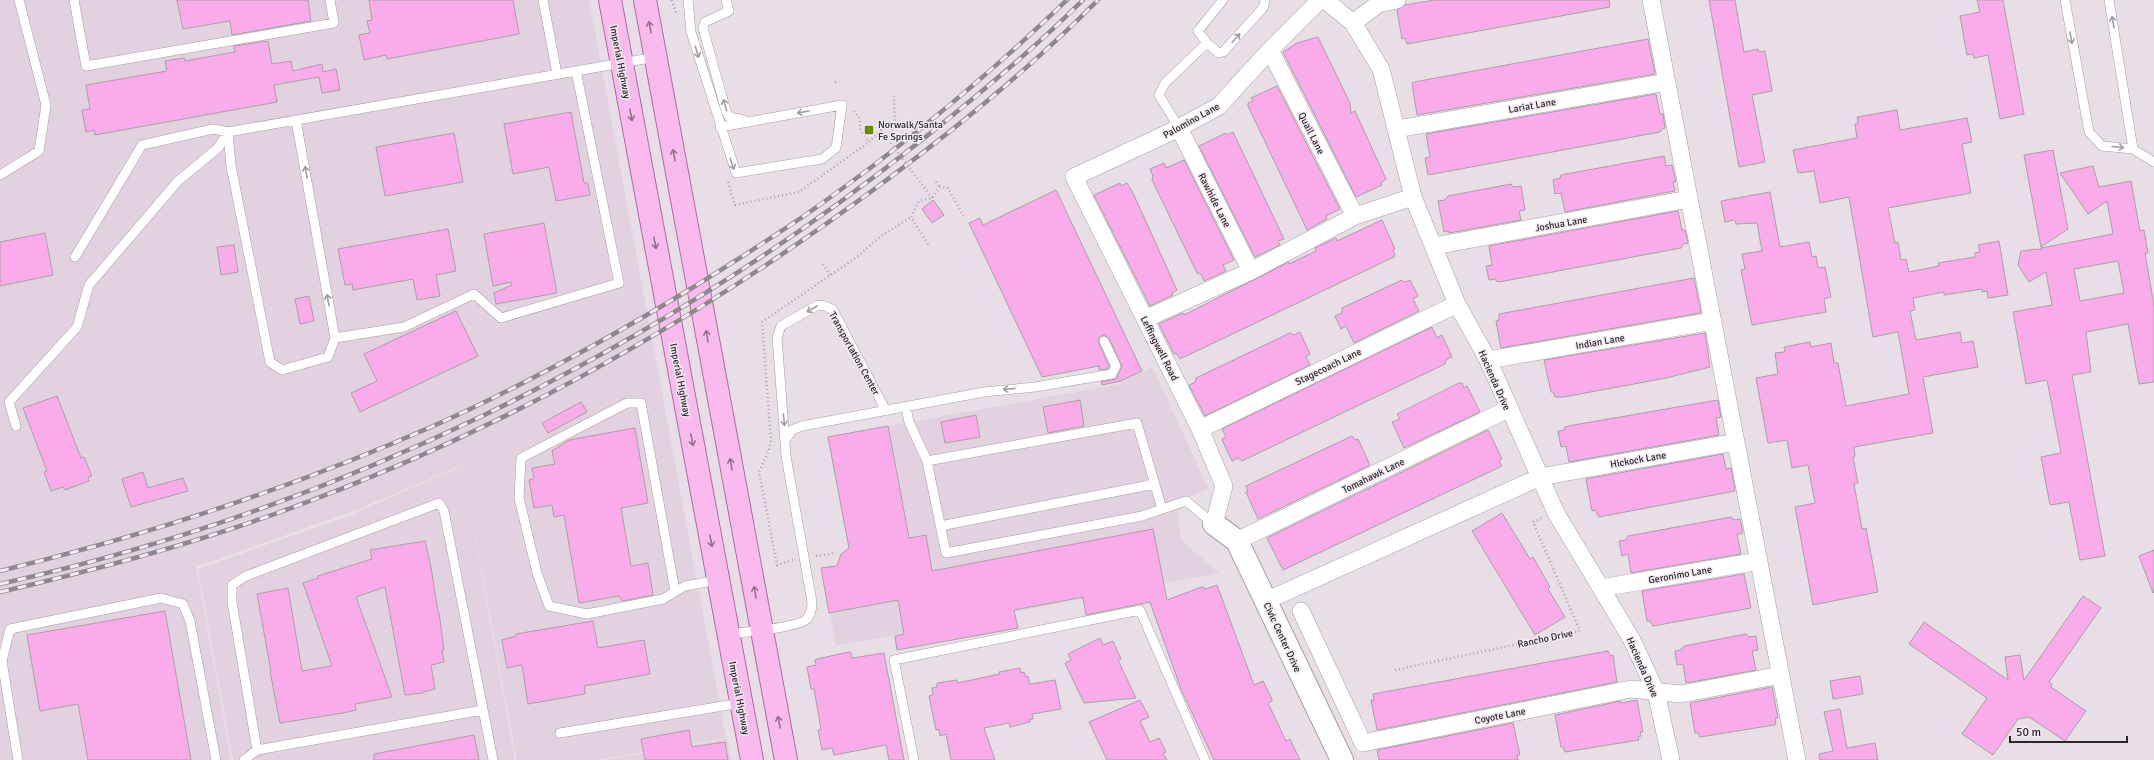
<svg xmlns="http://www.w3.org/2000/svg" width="2154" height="760" font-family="Signika,sans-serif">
	<rect width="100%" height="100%" fill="#e8dee6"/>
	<path fill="#e2d1de" d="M0,0H589L726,738L597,760H517L462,465L356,510L196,567L231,760H0Z
		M1152,367L1209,489L1190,496L1181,507L1178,520L1180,535L1184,543L1219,573L836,646L821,568L837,566L841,554L849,549L828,437L1120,384Z
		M462,466L515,760H233L198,569L346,517Z
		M727,739L731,760H606Z"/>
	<path fill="#faacea" stroke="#a99fa7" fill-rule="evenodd" d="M177,0H308L311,21L232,35L230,21L183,29Z
		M369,0H513L519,34L387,59L386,55L364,60L359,35L370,33L367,21L372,20Z
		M1434,0H1609L1610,7L1407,44L1405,38L1402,39L1397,10L1405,5Z
		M1709,0H1735L1744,52L1758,49L1759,52L1765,51L1772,91L1752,95L1765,162L1739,167Z
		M1977,0H2003L2024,114L2000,119L1988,55L1974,58L1973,54L1967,55L1960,16L1980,12Z
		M1318,37L1350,103L1351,113L1355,111L1386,179L1381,183L1382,185L1356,197L1283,52L1297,43Z
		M1648,39L1655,74L1417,115L1412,83L1414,82Z
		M268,41L272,64L291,61L293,71L322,64L323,72L336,69L340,90L322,93L319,77L274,85L277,102L95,135L94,130L86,132L82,110L90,109L86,85L167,71L165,61L184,58L185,61L235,52L234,46Z
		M1277,86L1340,209L1326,216L1327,219L1307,230L1248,106V103L1253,101L1251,98Z
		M1656,94L1660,114H1663L1665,128L1662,129L1660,132L1428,175L1425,158L1430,157L1426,134Z
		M1897,110L1900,130L1967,118L1972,142L1962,144L1971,193L1888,208L1895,243L1898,242L1901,260L1906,259L1909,272L1939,266L1938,263L1975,257V253L1980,252L1978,245L1999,241L2008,295L1988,298L1987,291L1982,292V289L1944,295V292L1913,298L1915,310L1910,311L1916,340L1960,332L1962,343L1973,341L1978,367L1923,377L1933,433L1854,447L1855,456L1853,457L1858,483L1854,484L1862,529L1866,528L1878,592L1813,605L1795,507L1815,503L1808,465L1792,468L1787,440L1768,443L1756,378L1778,374L1775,353L1785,352L1784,347L1810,342L1811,347L1831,343L1834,363H1838L1846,406L1909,394L1898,332L1873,337L1849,197L1820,203L1814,171L1798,173L1793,150L1857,138L1855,124L1858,123L1857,117Z
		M571,112L584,183H588L590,195L556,201L549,167L513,174L504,124Z
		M1233,132L1284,239L1278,241L1280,245L1255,257L1199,146L1226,133L1227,135Z
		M454,133L463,182L385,196L376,147Z
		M2053,150L2068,229L2041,247L2024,155Z
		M1664,156L1666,166L1672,165L1676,182H1673L1675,191L1565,212L1561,193L1555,194L1553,180L1560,178L1561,175Z
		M1184,160L1234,260L1223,265L1226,271L1204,281L1201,274L1197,273L1152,180L1153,176L1150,169L1164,163L1166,168Z
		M2093,166L2099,187L2131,181L2140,231L2144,230L2148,253H2145L2154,306V382L2139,384L2128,324L2086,332L2091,372L2072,375L2105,556L2080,560L2069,502L2050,505L2041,457L2061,453L2047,380L2026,384L2013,312L2052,305L2046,272L2029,282L2018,265L2021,251L2037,249L2042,250L2041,248L2113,234L2107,201L2088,214L2060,173ZM2118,261L2124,293L2080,301L2074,269Z
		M1120,183L1121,186L1127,183L1133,193L1177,290L1172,293L1173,295L1150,306L1094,195Z
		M1511,184L1513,187L1521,186L1525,210L1519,211L1521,220L1449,233L1448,231L1444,232L1438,201L1445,200L1448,196Z
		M1056,190L1142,371L1121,381L1102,385L1101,382L1116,379L1122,366L1109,338L1104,335L1099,337L1098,341L1109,366L1108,369L1099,370V366L1042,377L969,223L980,218L983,225Z
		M1770,192L1780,247L1809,242L1812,257L1816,256L1818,268L1825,267L1831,297L1824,299L1826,312L1752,325L1741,270L1745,269L1742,254L1762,251L1757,223L1736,224L1735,220L1725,222L1721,201Z
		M933,200L944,215L932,223L922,209Z
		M1678,211L1682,230H1685L1688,243L1683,244L1681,248L1499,282L1496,281V279L1489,280L1486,266L1492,265L1489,246Z
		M1382,220L1395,249L1393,250L1395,254L1394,257L1180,359L1176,353L1174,354L1159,324L1183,313L1184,315L1289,262V264L1316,251L1315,248L1336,238L1337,241Z
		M544,223L557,293L496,304L494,293L512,285L511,282L493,286L484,234Z
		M448,229L456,271L436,275L440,296L417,300L413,279L353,290L352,284L345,285L338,249Z
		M45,233L53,275L0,286V242Z
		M234,245L238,272L221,275L217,247Z
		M1694,278L1701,313L1501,348L1496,321L1499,320V314Z
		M1402,280L1404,282L1410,280L1418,296L1413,299L1419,311L1354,343L1346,326L1341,329L1335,316L1342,313V308Z
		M309,296L314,321L300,324L295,299Z
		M456,311L478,356L360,412L351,393L377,381L364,354Z
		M1432,327L1437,338L1442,335L1452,357L1446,360L1445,364L1242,461L1238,458L1232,461L1224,444L1222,439L1226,437L1222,429Z
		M1300,332L1310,354L1306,357L1310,365L1205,416L1189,385L1195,382L1196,378L1290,333L1294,335Z
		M1705,333L1710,367L1666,378L1564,397H1555L1553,392H1551L1544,360Z
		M1459,383H1462L1464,388L1467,386L1480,412L1404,448L1392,422L1400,419L1397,414Z
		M57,396L81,458L84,457L92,476L88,477L89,481L65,490L63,487L51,491L44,472L47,471L23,408Z
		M1080,400L1084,426L1048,433L1043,407Z
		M1718,400L1721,417L1716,418L1719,435L1569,462L1566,446L1561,447L1558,431L1565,430L1564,428L1568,426Z
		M581,402L587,412L548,433L542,423Z
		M976,415L980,437L945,443L941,422Z
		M888,426L909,538L926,535L932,571L1153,529L1167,600L1199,588L1204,587L1205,589L1217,585L1254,685L1263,681L1272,699V701L1268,703L1286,741L1290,739L1300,760H1214L1181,689L1150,602L1086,615L1083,597L1014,610L1018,628L897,650L895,636L904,634L898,600L829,613L821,568L837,566L841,554L849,548L828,437Z
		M635,428L648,503L621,508L631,566L648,563L653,595L622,601L619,596L579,603L564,515L554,517L552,505L534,508L529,480L534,479L532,468L555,464L552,451L569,440Z
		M1488,430L1502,459L1499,461L1502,466L1283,570L1267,538Z
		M1352,436L1355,440L1358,439L1370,465L1258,519L1246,492L1248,491L1246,486Z
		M1723,454L1726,469L1731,468L1735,491L1599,517L1595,510L1592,511L1586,479Z
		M143,472L148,488L183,478L188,491L131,507L122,479Z
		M1502,513L1530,559L1533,557L1550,587L1548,589L1565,617L1535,635L1472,531Z
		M1731,517L1734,520L1740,519L1743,533L1737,534L1741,554L1631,573L1628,554L1622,556L1619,541L1626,540L1628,536Z
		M425,541L431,567L438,612H439L444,650H442L444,662L431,665L435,689L423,692V693L405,695L385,587L356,597L392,697L355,704L356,710L343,713L280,723L270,671H271L257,594L288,588L302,671L332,666L303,583L318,578V576L372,559L370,550Z
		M2154,550V592L2153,593L2139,556Z
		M1744,574L1751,608L1653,626L1650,621H1647L1642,591Z
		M2083,596L2101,608L2049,682L2052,684L2051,687L2086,711L2065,741L2029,717L2018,719L1993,755L1962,734L1987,698L1909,644L1924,622L2008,680L2005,657L2020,655L2024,680Z
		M165,611L191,760H88L78,704L40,711L27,635Z
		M593,621L598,648L644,640L650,674L584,686L585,694L528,704L522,665L507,668L502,640L516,636V634Z
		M1746,634L1749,637L1756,636L1758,650L1752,651L1756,670L1686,683L1683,664L1677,665L1675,651L1681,650L1684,646Z
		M1100,638L1103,645L1113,641L1121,659L1118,660L1136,698L1084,703L1065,663L1071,660L1068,654Z
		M1608,651L1610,656L1613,655L1617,682L1377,730L1371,700H1374L1373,694Z
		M849,652L851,653L852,658L884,653L904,760H889L886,745L834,755L832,748L822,750L818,730L821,729L818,712L814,689H811L807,667L816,665L815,660L817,659Z
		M1020,668L1021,673L1024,672L1026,677L1028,676L1030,684L1055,680L1061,709L1032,714L1033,719H1030V722L1010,727L1009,723L984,728L995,760H951L946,734L940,736L939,729L936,730L929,696L933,695L932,688L937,687V683L957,680V683L1000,674L999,672Z
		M1860,676L1863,694L1833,699L1830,681Z
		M1772,687L1778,718H1775L1776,724L1774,725L1700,737L1698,733H1695L1690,703Z
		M1140,700L1149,717L1140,721L1150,742L1159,738L1166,752L1163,753L1167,760H1107L1089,722Z
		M1637,700L1643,732H1640L1641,736L1638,737L1639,740L1565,752L1563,747H1561L1555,715L1621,701V703Z
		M1840,709L1847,748L1875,743L1878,760H1820L1819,754L1833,751L1824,712Z
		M1513,723L1520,755H1517L1518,760H1379L1377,750Z
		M689,730L692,747L725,742L728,760H645L641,739Z
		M474,735L479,760H374V754Z"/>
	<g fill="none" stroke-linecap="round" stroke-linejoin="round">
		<defs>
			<path id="lane" d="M74,0L86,66L334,23L330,0
				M543,0L557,74
				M688,0L691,32L736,173L822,159L836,148L842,105L720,127
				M726,0L729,11L705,22L703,28L726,111L729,117L744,120
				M1223,0L1198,31L1207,43L1219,53L1223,52L1263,8L1265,0
				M2065,0L2089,132L2102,146L2133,149L2109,0
				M1179,128L1159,95L1165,83L1207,43
				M228,132L231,166L270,362L282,370L328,357L335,338L296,120
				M2133,149L2154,162
				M0,175L39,151L46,105L19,0
				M75,257L142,145L213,129L228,132L656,57
				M335,338L404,327L474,294L501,318L619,283L576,71
				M906,407L909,422L927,461
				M16,426L9,402L77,327L89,285L178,181L218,148L228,132
				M786,439L792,430L802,426L984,392L1035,387L1112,374L1116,366L1104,341
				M1162,509L1137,423L927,461L946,553L1142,516L1186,501L1214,524
				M940,526L1155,484
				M675,591L641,403H627L521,458L519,498L537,573L549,606L587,614L663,599L685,586L718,580
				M728,634C744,632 797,628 807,619C811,614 812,608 812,602L786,456L777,337L781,326L818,305L826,306L833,310L886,411
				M560,733L741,703
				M257,750L232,602V585L246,576L439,503L444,511L493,760
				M18,760L2,661L10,629L161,598L183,604L190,621L216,760
				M244,760L257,750L483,710
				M914,760L894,660L1140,610L1205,760"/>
			<path id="street" d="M1325,0L1353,23L1381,69L1413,197L1457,304L1488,360L1556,513L1632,640L1656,692L1671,760
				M1651,0L1797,760
				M1353,23L1378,4L1397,0
				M1270,50L1355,216
				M1179,128L1251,271
				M1397,129L1667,82
				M1434,246L1689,199
				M1145,319L1251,271L1355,216L1413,197
				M1488,360L1713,321
				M1200,429L1457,304
				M1214,524L1224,486L1200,429L1074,177L1179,128L1219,106L1270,50L1320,0
				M1237,541L1508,409
				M1601,588L1759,561
				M1266,601L1540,477L1736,442
				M1301,611L1363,743L1631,689L1681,694L1781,675"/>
			<path id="secondary" d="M1214,524L1237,541L1342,760"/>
			<path id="primary" d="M610,0L752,760
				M645,0L786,760"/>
		</defs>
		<use href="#lane" stroke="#a79ea5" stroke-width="10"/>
		<use href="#street" stroke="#a79ea5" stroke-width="18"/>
		<use href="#secondary" stroke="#a79ea5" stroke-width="24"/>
		<use href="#primary" stroke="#ae6aa1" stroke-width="24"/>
		<path stroke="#aca5ab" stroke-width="2.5" stroke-dasharray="1 3" stroke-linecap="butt" d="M672,0L676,13
			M835,82L839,81
			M854,111L860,119V129L869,142L881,130L895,125L894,96
			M728,182L735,205L799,192L869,142
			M936,182L940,187
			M928,244L911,217L919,201L932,198L940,187L948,188L964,217
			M823,264L830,275
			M816,556L836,553
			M793,560L777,565L759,472L769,450L771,440L762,322L857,257L881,236L911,217
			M1395,670L1580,631L1533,522L1542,518"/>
		<use href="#lane" stroke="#fff" stroke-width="9"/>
		<use href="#street" stroke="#fff" stroke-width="17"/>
		<use href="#secondary" stroke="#fff" stroke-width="22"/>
		<use href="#primary" stroke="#f9bbed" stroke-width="22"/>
		<defs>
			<path id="rail" d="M0,571C148,535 292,488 431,427C521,387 608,339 692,288C735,261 779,234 821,204C908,142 990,74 1067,0
				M0,584C334,510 650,355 918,143C975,98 1031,52 1083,0
				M0,592C91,571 181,547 269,516C482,441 683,329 865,196C947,136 1027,72 1098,0"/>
		</defs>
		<use href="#rail" stroke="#8e878c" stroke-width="4.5"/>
		<use href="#rail" stroke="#f5ebf3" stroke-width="3" stroke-dasharray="9" stroke-linecap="butt"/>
		<path stroke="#aca5ab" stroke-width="2.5" stroke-dasharray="1 3" stroke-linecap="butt" d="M881,130L932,198"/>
	</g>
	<defs><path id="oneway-shaft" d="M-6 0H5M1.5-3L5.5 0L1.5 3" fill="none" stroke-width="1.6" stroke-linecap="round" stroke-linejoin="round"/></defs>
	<g stroke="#9f9e9f">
		<use href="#oneway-shaft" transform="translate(2113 22) rotate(-100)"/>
		<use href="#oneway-shaft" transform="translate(1236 38) rotate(-48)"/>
		<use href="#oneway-shaft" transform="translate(2071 38) rotate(80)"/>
		<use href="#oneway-shaft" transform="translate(697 52) rotate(73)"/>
		<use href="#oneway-shaft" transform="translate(725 105) rotate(-106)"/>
		<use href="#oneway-shaft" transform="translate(803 112) rotate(170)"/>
		<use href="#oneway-shaft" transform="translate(2118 147) rotate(5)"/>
		<use href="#oneway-shaft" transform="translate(732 164) rotate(71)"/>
		<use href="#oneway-shaft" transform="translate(306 172) rotate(-100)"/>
		<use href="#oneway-shaft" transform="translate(328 300) rotate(-100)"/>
		<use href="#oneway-shaft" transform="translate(812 309) rotate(150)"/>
		<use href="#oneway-shaft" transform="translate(1009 389) rotate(174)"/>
		<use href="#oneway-shaft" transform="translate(784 420) rotate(84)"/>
	</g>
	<g stroke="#92718b">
		<use href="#oneway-shaft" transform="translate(650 27) rotate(-100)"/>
		<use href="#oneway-shaft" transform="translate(631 115) rotate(79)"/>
		<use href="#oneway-shaft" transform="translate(674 155) rotate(-100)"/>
		<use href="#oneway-shaft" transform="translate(655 243) rotate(79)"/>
		<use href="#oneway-shaft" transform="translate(707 336) rotate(-100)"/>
		<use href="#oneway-shaft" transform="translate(692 440) rotate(79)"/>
		<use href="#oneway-shaft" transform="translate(731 464) rotate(-100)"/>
		<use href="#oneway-shaft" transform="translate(711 541) rotate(79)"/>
		<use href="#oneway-shaft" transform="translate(755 592) rotate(-100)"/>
		<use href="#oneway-shaft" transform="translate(779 722) rotate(-101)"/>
	</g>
	<rect fill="#688802" stroke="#f5ebf3" stroke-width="1.5" x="864" y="125" width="10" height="10" rx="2"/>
	<g text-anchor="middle" stroke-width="3" stroke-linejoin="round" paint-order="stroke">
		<g font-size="10" fill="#2a2729" stroke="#f5ebf3">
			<text transform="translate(621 62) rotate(79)" y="4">Imperial Highway</text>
			<text transform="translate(1532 105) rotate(-10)" y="4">Lariat Lane</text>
			<text transform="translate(1191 120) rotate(-29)" y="4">Palomino Lane</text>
			<text transform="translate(1312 133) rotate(63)" y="4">Quail Lane</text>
			<text transform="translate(1215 200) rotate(63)" y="4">Rawhide Lane</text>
			<text transform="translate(1561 223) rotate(-10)" y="4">Joshua Lane</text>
			<text transform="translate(1600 341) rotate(-10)" y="4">Indian Lane</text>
			<text transform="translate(1160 348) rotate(63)" y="4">Leffingwell Road</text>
			<text transform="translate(855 353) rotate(61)" y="4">Transportation Center</text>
			<text transform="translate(1328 366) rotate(-26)" y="4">Stagecoach Lane</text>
			<text transform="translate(681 380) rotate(79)" y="4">Imperial Highway</text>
			<text transform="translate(1495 380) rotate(66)" y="4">Hacienda Drive</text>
			<text transform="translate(1638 459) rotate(-10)" y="4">Hickock Lane</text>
			<text transform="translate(1373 475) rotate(-26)" y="4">Tomahawk Lane</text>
			<text transform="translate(1680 574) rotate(-10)" y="4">Geronimo Lane</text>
			<text transform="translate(1283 637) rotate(65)" y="4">Civic Center Drive</text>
			<text transform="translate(1545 638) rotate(-12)" y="4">Rancho Drive</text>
			<text transform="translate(1643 667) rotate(66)" y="4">Hacienda Drive</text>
			<text transform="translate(740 698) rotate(79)" y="4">Imperial Highway</text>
			<text transform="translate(1500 715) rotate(-11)" y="4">Coyote Lane</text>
		</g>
		<g font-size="10" fill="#2a2729" stroke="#f5ebf3" text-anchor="start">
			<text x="878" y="128">Norwalk/Santa<tspan x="878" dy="12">Fe Springs</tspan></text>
		</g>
	</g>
	<path d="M2010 736v6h117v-6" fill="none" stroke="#2a2729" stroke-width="2"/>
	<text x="2016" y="736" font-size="12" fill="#2a2729" stroke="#f5ebf3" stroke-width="3" paint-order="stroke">50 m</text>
</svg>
